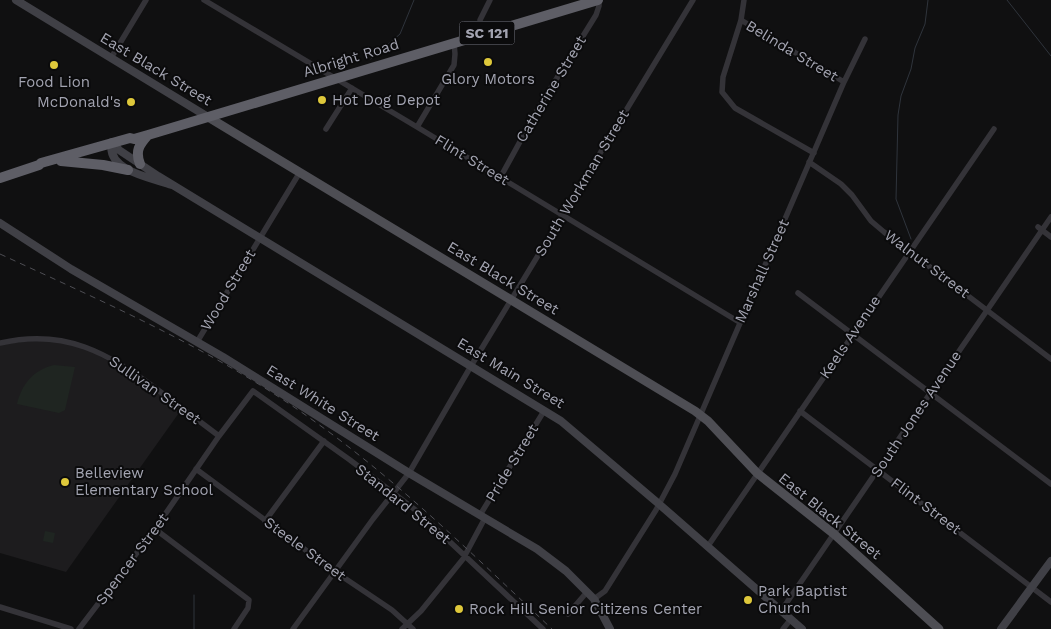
<svg xmlns="http://www.w3.org/2000/svg" width="1051" height="629" font-family="'Work Sans',sans-serif">
	<rect width="100%" height="100%" fill="#101011"/>
	<path fill="#1d1c1e" d="M39,341L59,342L89,350L119,367L158,392L181,410L66,572L0,553V345L20,342Z"/>
	<path fill="#1f2521" d="M54,365L75,367L65,410L59,413L17,404C22,384 33,370 54,365Z
		M45,531L55,533L53,543L43,541Z"/>
	<g fill="none" stroke-linecap="round" stroke-linejoin="round">
		<path stroke="#2f343c" stroke-width="1" d="M1007,0L1051,56
			M371,59L400,34L414,0
			M911,239L896,199L898,115L901,96L911,69L915,48L925,24L928,0
			M194,595V629"/>
		<path stroke="#343338" stroke-width="5.5" d="M204,0L417,127L739,322
			M744,0L741,20L723,77L722,92L735,108L814,153
			M741,20L844,82
			M481,35L480,20L490,0
			M111,58L146,0
			M417,127L454,65L455,54L454,43
			M326,129L352,88
			M809,162L841,184L852,195L871,221L884,232L1051,359
			M500,178L539,107L596,15L599,6V0
			M1038,227L1051,237
			M798,293L1051,484
			M197,342L300,172
			M0,343C66,328 107,353 158,390C179,406 199,421 219,436
			M800,411L1051,602
			M196,469L334,571L392,610L413,629
			M480,515L544,411
			M265,521L324,441
			M155,529L249,600L248,608L234,629
			M708,546L994,129
			M594,599L605,591L656,510L675,474L844,82L865,39
			M0,607L71,629
			M781,611L1051,217
			M568,614L587,592
			M79,629L155,529L219,436L253,391L350,460L418,512L543,629
			M293,629L373,519L409,473L471,366L693,0
			M402,629L421,611L463,559L485,518
			M783,629L791,619"/>
		<path stroke="#404046" stroke-width="8" d="M16,0L208,117
			M172,185C153,178 105,171 112,142L119,150L158,176L561,421L659,504L802,629
			M0,223L71,269L223,357L409,473L537,549L566,571L594,599L610,629
			M1001,629L1051,561"/>
		<path stroke="#4e4e54" stroke-width="9" d="M208,117L695,411L708,421L757,473L834,534L939,629"/>
		<path stroke="#5e5e66" stroke-width="10" d="M61,161L103,165L128,170
			M140,164C135,151 139,145 148,135
			M0,178L39,165L41,163L130,138L134,139L148,135L598,0"/>
		<path stroke="#4d4d53" stroke-width="1" stroke-dasharray="6 5" stroke-linecap="butt" d="M0,254C97,299 196,342 285,401C383,466 467,549 552,629"/>
	</g>
	<g fill="#dec83b" stroke="#0b0b0c" stroke-width="2">
		<circle cx="488" cy="62" r="5"/>
		<circle cx="54" cy="65" r="5"/>
		<circle cx="322" cy="100" r="5"/>
		<circle cx="131" cy="102" r="5"/>
		<circle cx="65" cy="482" r="5"/>
		<circle cx="748" cy="600" r="5"/>
		<circle cx="459" cy="609" r="5"/>
	</g>
	<g text-anchor="middle" stroke-width="4" stroke-linejoin="round" paint-order="stroke">
		<rect fill="#0b0b0c" stroke="#757680" stroke-width="1" x="459.5" y="21.5" width="55" height="23" rx="4"/>
		<g font-size="14" font-weight="bold" fill="#a3a4b1">
			<text x="487" y="38">SC 121</text>
		</g>
		<g font-size="15" fill="#a3a4b1" stroke="#0b0b0c">
			<text transform="translate(792 51) rotate(31)" y="5">Belinda Street</text>
			<text transform="translate(351 58) rotate(-17)" y="5">Albright Road</text>
			<text transform="translate(156 69) rotate(31)" y="5">East Black Street</text>
			<text transform="translate(551 89) rotate(-59)" y="5">Catherine Street</text>
			<text transform="translate(472 160) rotate(31)" y="5">Flint Street</text>
			<text transform="translate(582 183) rotate(-59)" y="5">South Workman Street</text>
			<text transform="translate(927 264) rotate(37)" y="5">Walnut Street</text>
			<text transform="translate(762 271) rotate(-66)" y="5">Marshall Street</text>
			<text transform="translate(503 278) rotate(31)" y="5">East Black Street</text>
			<text transform="translate(228 290) rotate(-59)" y="5">Wood Street</text>
			<text transform="translate(850 337) rotate(-56)" y="5">Keels Avenue</text>
			<text transform="translate(511 373) rotate(31)" y="5">East Main Street</text>
			<text transform="translate(155 390) rotate(35)" y="5">Sullivan Street</text>
			<text transform="translate(323 403) rotate(32)" y="5">East White Street</text>
			<text transform="translate(916 414) rotate(-56)" y="5">South Jones Avenue</text>
			<text transform="translate(512 463) rotate(-59)" y="5">Pride Street</text>
			<text transform="translate(403 504) rotate(39)" y="5">Standard Street</text>
			<text transform="translate(926 506) rotate(37)" y="5">Flint Street</text>
			<text transform="translate(830 516) rotate(39)" y="5">East Black Street</text>
			<text transform="translate(305 549) rotate(36)" y="5">Steele Street</text>
			<text transform="translate(132 559) rotate(-53)" y="5">Spencer Street</text>
		</g>
		<g font-size="15" fill="#a3a4b1" stroke="#0b0b0c" text-anchor="start">
			<text x="488" y="84" text-anchor="middle">Glory Motors</text>
			<text x="54" y="87" text-anchor="middle">Food Lion</text>
			<text x="332" y="105">Hot Dog Depot</text>
			<text x="121" y="107" text-anchor="end">McDonald's</text>
			<text x="75" y="478">Belleview<tspan x="75" dy="17">Elementary School</tspan></text>
			<text x="758" y="596">Park Baptist<tspan x="758" dy="17">Church</tspan></text>
			<text x="469" y="614">Rock Hill Senior Citizens Center</text>
		</g>
	</g>
</svg>
